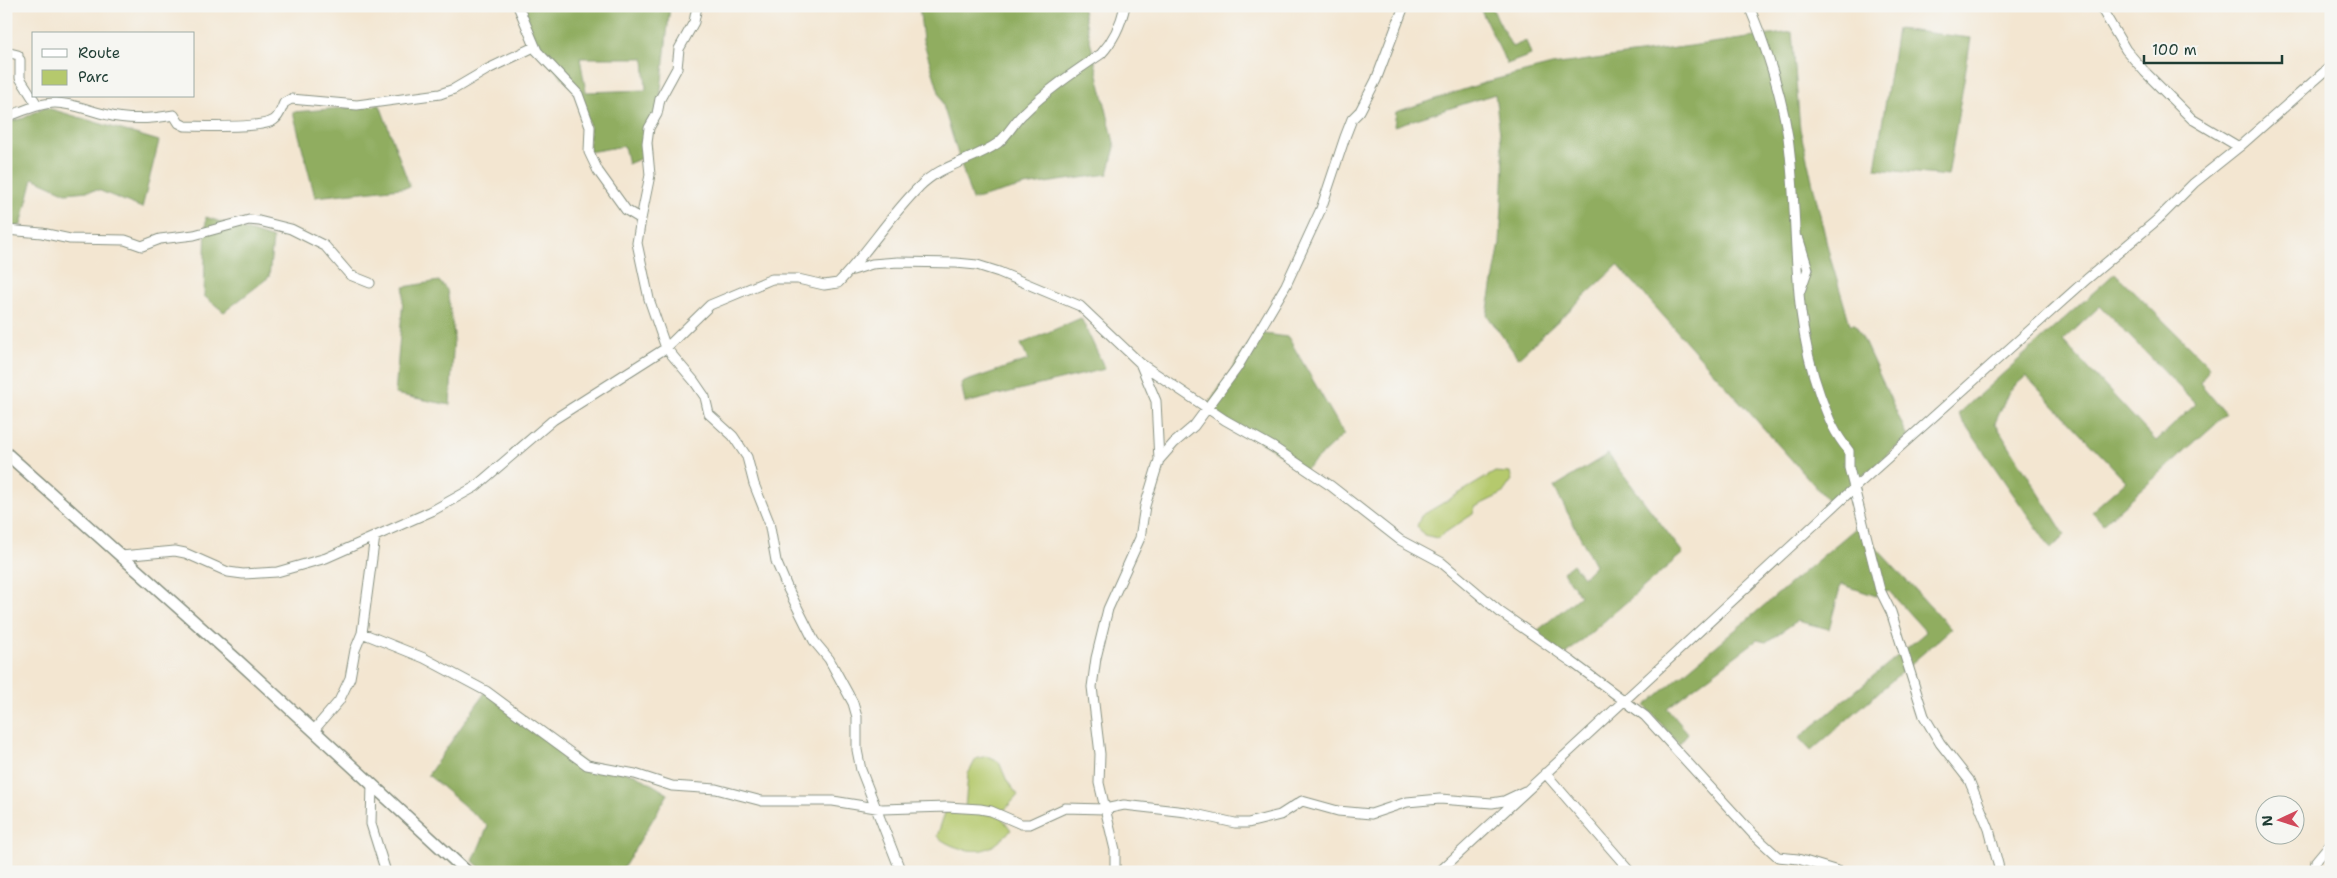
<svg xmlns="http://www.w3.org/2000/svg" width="2337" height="878" font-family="'Shantell Sans',sans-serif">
	<rect width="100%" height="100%" fill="#f6f6f2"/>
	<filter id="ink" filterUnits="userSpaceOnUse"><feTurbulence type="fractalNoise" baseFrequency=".02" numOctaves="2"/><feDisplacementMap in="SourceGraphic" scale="10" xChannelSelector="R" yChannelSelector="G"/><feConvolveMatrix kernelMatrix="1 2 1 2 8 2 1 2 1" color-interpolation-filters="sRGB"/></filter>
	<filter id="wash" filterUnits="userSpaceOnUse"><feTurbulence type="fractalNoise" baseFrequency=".0096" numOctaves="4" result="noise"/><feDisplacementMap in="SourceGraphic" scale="20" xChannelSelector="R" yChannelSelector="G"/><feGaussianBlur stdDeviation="1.12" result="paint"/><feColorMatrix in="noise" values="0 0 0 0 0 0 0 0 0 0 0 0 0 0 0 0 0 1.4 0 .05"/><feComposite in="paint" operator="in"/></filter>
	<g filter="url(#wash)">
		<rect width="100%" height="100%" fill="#f3e6d1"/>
		<path fill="#b5c96d" stroke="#6a8350" d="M1495,472L1510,473L1512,480L1502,494L1475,507L1473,514L1437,538L1424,535L1417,526L1421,516Z
			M986,756L999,762L1007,781L1018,795L1000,815L1011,830C1004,837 996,846 986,849C971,854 947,846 937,836L947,807L965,808L968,774L976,759Z"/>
		<path fill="#90ad60" stroke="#58754a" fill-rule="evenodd" d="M518,6H670L660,99L649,129V155L628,164L624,146L589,152L590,127L578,94L537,51ZM580,58H644L646,90L586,92Z
			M919,6H1082L1115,147L1108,174L1024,186L972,200L923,40Z
			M1479,6H1491L1512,47L1526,41L1531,55L1507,64Z
			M1897,29L1971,38L1948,176L1875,169Z
			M1792,32L1800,129L1830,257L1850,324H1855L1862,337L1908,437L1831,504L1618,265L1518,358L1487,315L1500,243L1504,166L1495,94L1394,126L1396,112L1493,80L1552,65Z
			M380,105L410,187L315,197L293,112Z
			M44,107L159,141L142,208L98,190L66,193L33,178L21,225L6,231V123L24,118Z
			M206,217L273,239L269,277L224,312L204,296Z
			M2115,273L2210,367L2200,383L2226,414L2103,524L2092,511L2126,481L2026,376L2009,391L1995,423L2065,535L2051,549L1958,414ZM2100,306L2196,404L2156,441L2063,341Z
			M439,281L447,290L454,334L450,405L395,394L404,287Z
			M1081,318L1105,369L965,403L961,383L1028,360L1021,344Z
			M1256,333L1288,337L1344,434L1305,470L1206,408Z
			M1608,454L1683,553L1564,656L1532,635L1580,596L1563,572L1573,564L1583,577L1595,565L1554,487Z
			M1857,527L1951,629L1811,751L1799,738L1926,632L1888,590L1876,596L1841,584L1829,629L1797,621L1766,642L1757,640L1667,708L1688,733L1679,744L1645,706Z
			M486,691L587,765L635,774L668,794L621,872H485L473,861L488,826L428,775Z"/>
	</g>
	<g filter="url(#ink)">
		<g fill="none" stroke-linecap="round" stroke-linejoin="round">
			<defs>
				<path id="minor" d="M518,6L537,51L578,94L590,127L589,152L598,171L626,210L641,219L637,243L649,299L666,348L694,381L705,397L709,414L733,436L747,457L754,484L769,522L776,561L787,587L814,641L829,659L853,703L857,717V750L861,770L901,872
					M1749,6C1766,47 1781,92 1788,137C1800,224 1789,309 1820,395C1829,419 1833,431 1849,451V468L1880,590L1891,612L1924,716L1940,743L1969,780L1989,829L2000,872
					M2100,6L2126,50L2145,72L2192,119L2239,147
					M6,52L18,55
					M20,60V78L38,106
					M6,117C21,112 39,103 55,103C73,103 90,111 108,115C130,121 152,119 174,115L179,123L185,126C203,126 261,129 274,120C280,116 281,109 284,103L291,99L357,105L440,94L454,89L488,69L534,47
					M641,219L650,175L647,143L649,128L657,114L660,99L677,68L679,49L694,22L697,6
					M6,230L42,233L70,239L125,240L142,246L160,239L194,235L249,220L259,221L291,229L325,246L350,275L370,283
					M853,270L872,264L898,262L956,263L977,265L999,272L1080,306L1140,363L1156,401L1159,460
					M1799,294L1808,269L1799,240
					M1140,363L1225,420L1273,447L1331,486L1400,540L1441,562L1500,612L1572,662L1645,716L1753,834L1778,857L1798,859L1841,872
					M121,556L175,551L185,553L228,572L243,574L277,572L326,558L432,511L475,487L553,420L666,348L710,305L772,279H798L824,285L838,283C867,253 889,217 919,187C941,164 973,161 998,143C1008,135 1014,122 1023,114C1046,91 1074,72 1101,54C1113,41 1121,24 1125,6
					M362,633L424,658L486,691L587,765L635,774L672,786L716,789L762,801H833L882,809L947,807L980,809L991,811L1021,824H1030L1065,808L1105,809L1124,805L1186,812L1235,823H1248L1280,815L1302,801L1338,811L1371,814L1407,802L1440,799L1492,803L1504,801L1525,791
					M314,730L339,701L350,678L355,650L362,633L375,536
					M1545,773L1631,872
					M372,784L371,824L386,872
					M1115,872V850L1099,783L1100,754L1092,687L1096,658L1108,609L1140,538L1145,506L1159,460L1174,443L1194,426L1237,368L1286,285L1321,209L1345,137L1352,119L1360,111L1376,80L1404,6
					M1439,872L1854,488L2087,279L2157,220L2194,183L2239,147L2331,66
					M2314,872L2316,861L2331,843"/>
				<path id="tertiary" d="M6,453L236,659L467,872"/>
			</defs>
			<use href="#minor" stroke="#899282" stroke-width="11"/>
			<use href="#tertiary" stroke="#899282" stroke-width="14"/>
			<use href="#minor" stroke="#fff" stroke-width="9"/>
			<use href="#tertiary" stroke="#fff" stroke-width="11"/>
		</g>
	</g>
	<rect width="2337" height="878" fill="none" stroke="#f6f6f2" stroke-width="25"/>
	<rect x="32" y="32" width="162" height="65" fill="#f6f6f2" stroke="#a0aca6"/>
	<rect x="42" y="49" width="25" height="8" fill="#ffffff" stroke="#a0aca6"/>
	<text x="78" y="58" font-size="15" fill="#1f3d34">Route</text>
	<rect x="42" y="70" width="25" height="15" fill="#b5c96d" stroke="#a0aca6"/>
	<text x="78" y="82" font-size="15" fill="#1f3d34">Parc</text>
	<g transform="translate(2280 820) rotate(266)"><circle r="24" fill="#f6f6f2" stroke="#a0aca6"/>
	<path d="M0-4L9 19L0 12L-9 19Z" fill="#d1495b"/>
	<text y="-8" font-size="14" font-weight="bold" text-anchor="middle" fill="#1f3d34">N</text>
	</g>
	<path d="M2144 55v8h138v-8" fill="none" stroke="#1f3d34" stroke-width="2.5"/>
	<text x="2152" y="55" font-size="15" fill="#1f3d34" stroke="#f6f6f2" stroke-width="4" paint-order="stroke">100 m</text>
</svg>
